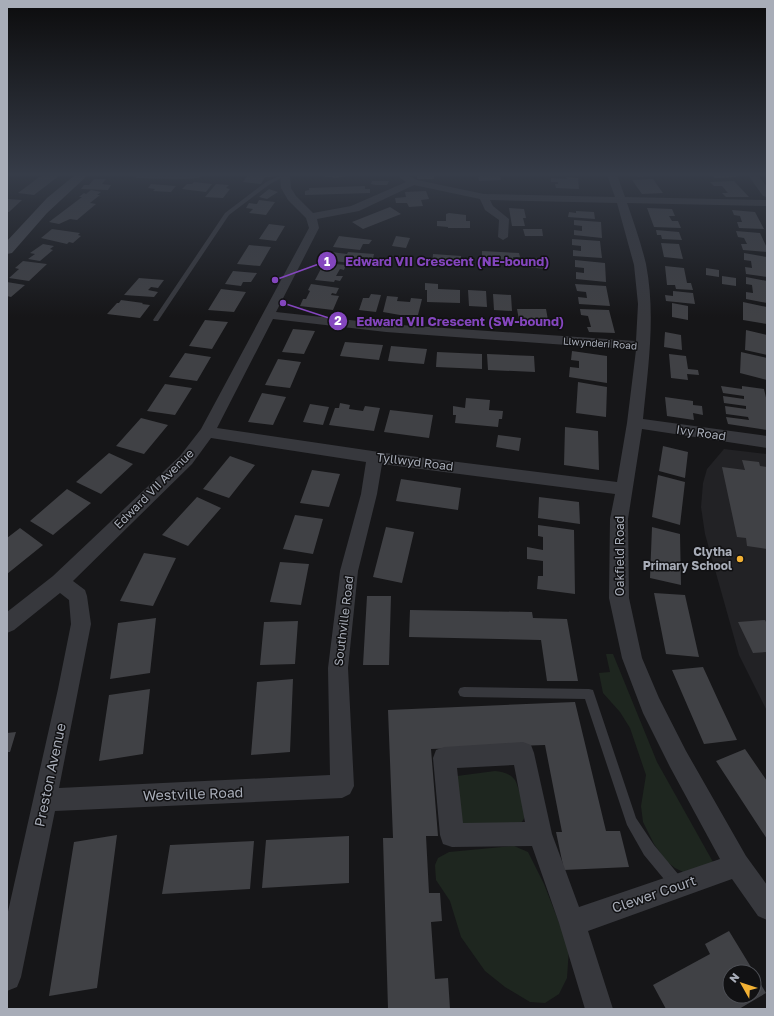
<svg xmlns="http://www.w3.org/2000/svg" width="774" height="1016" font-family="'Golos Text',sans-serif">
	<rect width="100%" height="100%" fill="#161618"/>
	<path fill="#222225" d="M724,449L767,454V711L739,655L705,534L701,507L703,483L707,469Z"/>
	<path fill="#1e261f" d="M606,654H613L657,762L713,862L687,874L675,868L666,861L654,844L643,822L641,806L646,775L630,728L620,712L603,693L599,673L610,672Z
		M495,771C502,772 510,773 515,780C518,785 525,810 525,816C524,819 522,822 520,824L470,829L460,822L457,776Z
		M514,846L528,852L544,884L569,948L567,978L559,994L545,1003L530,1002L505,987L485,971L461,937L450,901L436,880L435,865L438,858L449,852Z"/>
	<path fill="#404145" d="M42,175H60L34,195L18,193Z
		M248,175H274L272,177H265L261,184L243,182Z
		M325,175H350V176L333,178V177H325Z
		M434,175V179H417V176Z
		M478,175H500L501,180L479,181Z
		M635,175H655L657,176L637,177Z
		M712,175H735L737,177L715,178Z
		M566,177L578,178L579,189L556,188L555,184H558V182H551V178L567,179Z
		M94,179H106L102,184L111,185L108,190L81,189L84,185H89Z
		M653,179L663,193L642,194L632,180Z
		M372,181H389L387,185H376L371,184Z
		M734,181L749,197H726L722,193H728L722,186H714L710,182Z
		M194,182L212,184L206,192L182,189L187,184H192Z
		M151,184L176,186L171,192L153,191L155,189L148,188Z
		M216,184L229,185L226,188L230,189L223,198L205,197Z
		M365,186V189H370V193L305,195V191L309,190V188Z
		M269,189L278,192L267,199L259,197Z
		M91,190L101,192L97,195H100L90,203L96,204L77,220L70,219L59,224L49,222L82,197H79L84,193L86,194Z
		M426,191L429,199L421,200L423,206L409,207L407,203H396L395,198L406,197L405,192Z
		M7,199L22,200L9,212H7Z
		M259,200L275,202L266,215L249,213L253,209L246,208L249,203L257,204Z
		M390,207L401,214L363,229L352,222Z
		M509,208L524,209L526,218H523L525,226H512Z
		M647,208L672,209L675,216H669L672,221H678L681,228L654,227Z
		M732,210L755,212L764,229L739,228L737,222H742L740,216L734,215Z
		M576,211L594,212L595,219L568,217L569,212L576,213Z
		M449,213L466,215V221H470V228H448V227L437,226V221H446V214Z
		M574,220L601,222L602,238L574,235V230L582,231V226L574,225Z
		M269,224L285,226L276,241L259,239Z
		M52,229L80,233L78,235L81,236L73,243L69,242L67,244L41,238Z
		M523,229H542L543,236H525Z
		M656,230L679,232L682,240L662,239L661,235H657Z
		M736,231L760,233L767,248V252L743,250L741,244H747L744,238L738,237Z
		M339,236L372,240L369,244H363L360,250L333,247Z
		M396,236L410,238L406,248L392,246Z
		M572,239L600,241L602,258L573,256V250L581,251V246L572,245Z
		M661,243L679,244L683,259L664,257Z
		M43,244L54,246L50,249L53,250L40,261L28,259L35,254L30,253Z
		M249,245L271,247L260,266L237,264Z
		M482,251L519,253L520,257H513L514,264L494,263V265H482Z
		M331,252L347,254L348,252L374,254L373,258L361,257L358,264L326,260Z
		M744,253L767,257V277L746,274L745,267L752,268L751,261L744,260Z
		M433,254L461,256V266L432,265Z
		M535,258L546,259V269L526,267L527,260L534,261Z
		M575,260L605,263L606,282L576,279V272L584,273V268L575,267Z
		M23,261L47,264L29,281L9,278L19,269L15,268Z
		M324,263L346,265L344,270L340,269L336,276H343L340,281L335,280L334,282L315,280Z
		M665,266L684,268L687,283H691L693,290L676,289L675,285H667Z
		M706,268L719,270V277L706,275Z
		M233,271L257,273L251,282H243L241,286L225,284Z
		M722,276L736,278V286L722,284Z
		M746,277L767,281V303L746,299V292L753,293L752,285L746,284Z
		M139,278L164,280L158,288L151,287L148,290L158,292L154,297L124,295Z
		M7,282L25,285L11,297L7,296Z
		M425,283L438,284V289L460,290V303L427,302V290H425Z
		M311,284L339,288L336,294L332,293L331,295L339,296L333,310L300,306L303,299H306L310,291L308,290Z
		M575,284L606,286L610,306L579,304L578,297L587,298L586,292L577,291Z
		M221,289L246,292L234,312L208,310Z
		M468,290L486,291L487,307L469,306Z
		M673,291L693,293L695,304L666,301L665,295L673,296Z
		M371,294L381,295L376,312L359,310L363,298H369Z
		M493,294L511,295L512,311L494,310Z
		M387,296L398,297L397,301L410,302L411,298L422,299L418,315H400L383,312Z
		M121,300L143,303L142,304L150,305L140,318L107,314L117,303H119Z
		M743,302L767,307V324L743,320Z
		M672,303L688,306V320L672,317Z
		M517,309H546L548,320H519Z
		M580,309L609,310L615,333L589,332L587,327H591L588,316L581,315Z
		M205,320L228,322L212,349L189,346Z
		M293,329L315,331L304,354L282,352Z
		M746,330L767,335V355L745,350Z
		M665,332L681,335L682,350L664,347Z
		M345,342L383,345L379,360L340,356Z
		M391,346L427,349L424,364L388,361Z
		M572,351L607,356V383L569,377L570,367L579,368V361L571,360Z
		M437,352L482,354V369L436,367Z
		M741,352L767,358V380L740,373Z
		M185,353L211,357L197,381L169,377Z
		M487,354L534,356L535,372L488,370Z
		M669,354L686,356L688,369L698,370L699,375L687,374L688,380L671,378Z
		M278,359L301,362L290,388L265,385Z
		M578,382L607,387L606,417L576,413Z
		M165,384L192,388L175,415L147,411Z
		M721,386L742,389V386L764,389L767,402V430L728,424L726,417L749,420L748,417L726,414L725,406L746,409V406L724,403L723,396L744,399V396L723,393Z
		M262,393L286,397L273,425L248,422Z
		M665,397L693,401V405L702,406L703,415L693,413L694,420L667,416Z
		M466,398L490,400L489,410L503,411L502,419H499L498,427L455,423L456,415H453V406L465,408Z
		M340,403L350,405L349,409L363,411L365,406L380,408L374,431L329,425L335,408H339Z
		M310,404L329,407L323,425L303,422Z
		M390,410L433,415L429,438L384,432Z
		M141,418L168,425L144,454L116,446Z
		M565,427L598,431L599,470L564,465Z
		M498,435L521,438L519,451L496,447Z
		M663,446L688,452L685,478L659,471Z
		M109,453L133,464L101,494L76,482Z
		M230,456L255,465L229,498L203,489Z
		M742,460L759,462L760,466L767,467V549L747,546L746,538L737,537L722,467L745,470Z
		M312,470L340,474L329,507L300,503Z
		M658,475L685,482L680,525L652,517Z
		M401,479L461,488L458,510L396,501Z
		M67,489L91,503L53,535L30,521Z
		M197,497L221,508L188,546L162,535Z
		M539,497L579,502L580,524L538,518Z
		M295,515L323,519L313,554L283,549Z
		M538,525L574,530L575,594L537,589L538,576H543V561L527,559V547L543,550V537L538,536Z
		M386,527L414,532L402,583L373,577Z
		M652,527L680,534L681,585L650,578Z
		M20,528L43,545L7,574V538Z
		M144,553L176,558L153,606L120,601Z
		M280,562L309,564L301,605L270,602Z
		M654,593L685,595L699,657L666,654Z
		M367,596H391L389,665H363Z
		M410,610L532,612L533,618L567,619L578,681H547L541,640L409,637Z
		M156,618L150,673L110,679L118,623Z
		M765,620L767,624V652L753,653L738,622Z
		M298,621L295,664L260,665L264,622Z
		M703,667L719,702L737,740L704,744L672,670Z
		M293,679L290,752L251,755L257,682Z
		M150,689L143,754L99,761L109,695Z
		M575,702L606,831H620L629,867L564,870L556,832H562L545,745L431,749L438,836H426L429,893H440L442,921L431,922L435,979L448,978L450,1009H388L383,838H393L388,710Z
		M16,732L10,752H7V733Z
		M745,749L767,781V839L716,761Z
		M117,835L97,988L49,996L74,842Z
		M349,836V883L262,888L266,840Z
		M254,841L250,889L162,894L170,845Z
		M729,931L754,972H730V996H754V973L766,993L739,1009H666L653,985L710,954L705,944Z"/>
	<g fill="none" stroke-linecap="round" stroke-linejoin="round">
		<path fill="#37383d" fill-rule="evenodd" d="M281,175H287L270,184L229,215L158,321H154L153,320L225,213L266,182Z
			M464,687L589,689L593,690L636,818L654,845L683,880L685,885L683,890L678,892L673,890L644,855L627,825L585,699L464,697L460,696L458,692L460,688Z"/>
		<path fill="#37383d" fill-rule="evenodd" d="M132,175H205C198,182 149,178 137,178Z
			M280,175H290L291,188L296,196L313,213L351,206L406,182L396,175H407L417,180L484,194L615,197L607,175H617L625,197L767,200V206L627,203C634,223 641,243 646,264C656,315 648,368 643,419L767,436V448L642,429L628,519L629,598L642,658L659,698L686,751L746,856L767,885V920L758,916L732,879L588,931L613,1009H585L559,923L532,846L452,847L443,844L440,835L433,758L436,750L444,747L523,742L531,745L534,753L552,834L579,907L720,859L670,767L643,713L622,658L609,598L610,519L615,494L382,464L377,494L358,571L348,668L354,786L350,794L342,798L55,811L21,977L17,987L7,991V916L58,689L71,624L69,600L60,593L14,630L7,633V612L53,576L180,456L201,429L309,228L306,218L288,200L281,188ZM414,185L480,199L485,210L499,220L498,237L503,240L508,237L509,219L493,206L490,200L617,203L634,265L638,304L636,341L386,324L276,312L319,228L317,219L359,211ZM273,319L386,332L636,350L627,423L617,482L386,453L217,428ZM211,438L366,462L361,494L340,571L328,668L330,775L59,788L91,624L87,596L85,590L73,581L192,464ZM514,765L525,822L463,823L457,768Z
			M748,175H758L767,187V197L763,196Z"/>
		<path fill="#45474d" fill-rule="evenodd" d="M75,175H88L47,213L12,253L7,254V241L47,198Z"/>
	</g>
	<linearGradient id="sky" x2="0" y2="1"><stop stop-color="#0c0c0d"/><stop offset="0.55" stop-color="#363c48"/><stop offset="1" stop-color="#363c48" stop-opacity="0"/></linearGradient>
	<rect width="774" height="317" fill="url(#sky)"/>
	<circle fill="#f2b134" stroke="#111113" stroke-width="1.5" cx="740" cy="559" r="4"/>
	<g text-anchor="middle" stroke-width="3" stroke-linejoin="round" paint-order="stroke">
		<g font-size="10" fill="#a8adb8" stroke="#111113">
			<text transform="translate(600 343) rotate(4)" y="4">Llwynderi Road</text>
		</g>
		<g font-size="12" fill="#a8adb8" stroke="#111113">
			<text transform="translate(701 433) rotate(8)" y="4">Ivy Road</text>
			<text transform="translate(415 462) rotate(7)" y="4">Tyllwyd Road</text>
			<text transform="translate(154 489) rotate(-45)" y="4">Edward VII Avenue</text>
			<text transform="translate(620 556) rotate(-90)" y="4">Oakfield Road</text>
			<text transform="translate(344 621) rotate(-83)" y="4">Southville Road</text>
		</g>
		<g font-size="12" font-weight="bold" fill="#a8adb8" stroke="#111113" text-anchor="end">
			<text x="732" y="556">Clytha<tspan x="732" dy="14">Primary School</tspan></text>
		</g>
		<g font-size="14" fill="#a8adb8" stroke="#111113">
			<text transform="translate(50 775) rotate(-78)" y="5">Preston Avenue</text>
			<text transform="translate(193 794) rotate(-2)" y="5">Westville Road</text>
			<text transform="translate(654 894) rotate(-19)" y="5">Clewer Court</text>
		</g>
	</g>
	<path fill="none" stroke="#8446be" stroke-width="1.5" d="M275 280L327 261M283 303L338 321"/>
	<g fill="#8446be" stroke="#111113" stroke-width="1.5">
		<circle cx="275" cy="280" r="4"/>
		<circle cx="283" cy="303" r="4"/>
		<circle cx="327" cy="261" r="10"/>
		<circle cx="338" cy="321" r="10"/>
	</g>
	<g font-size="12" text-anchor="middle" font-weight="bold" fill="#fff">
		<text x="327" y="266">1</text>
		<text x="338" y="325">2</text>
	</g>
	<g font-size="13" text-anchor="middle" font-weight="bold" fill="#8446be" stroke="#111113" stroke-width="3" stroke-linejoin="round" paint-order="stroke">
		<text x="447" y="266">Edward VII Crescent (NE-bound)</text>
		<text x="460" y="326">Edward VII Crescent (SW-bound)</text>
	</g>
	<rect width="774" height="1016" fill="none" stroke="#a8adb8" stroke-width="16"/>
	<g transform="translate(742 984) rotate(309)"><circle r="19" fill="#111113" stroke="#4d4f55"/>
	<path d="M0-3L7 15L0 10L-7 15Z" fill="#f2b134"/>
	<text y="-6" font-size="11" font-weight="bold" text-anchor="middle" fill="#a8adb8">N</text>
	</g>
</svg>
